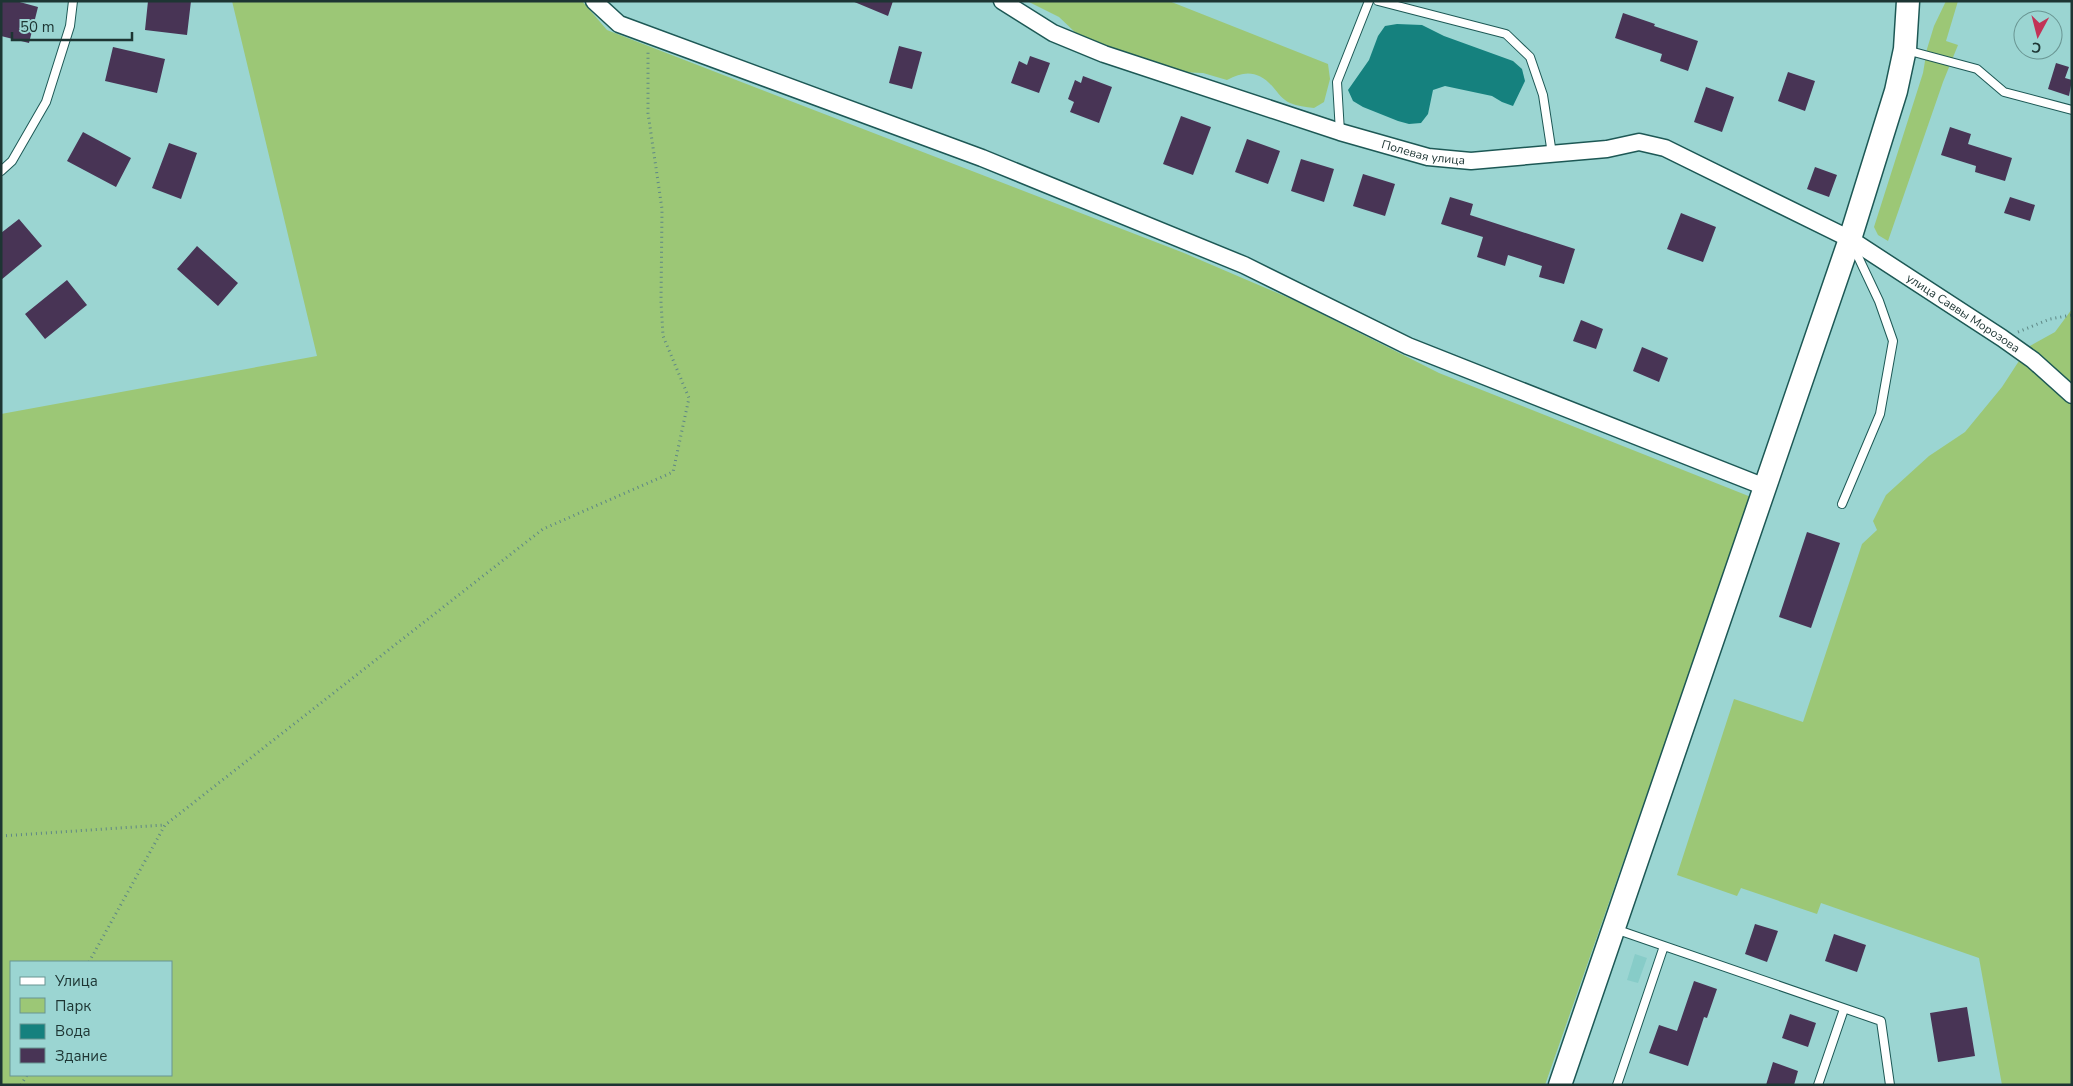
<svg xmlns="http://www.w3.org/2000/svg" width="2073" height="1086" font-family="'Nunito Sans',sans-serif">
	<rect width="100%" height="100%" fill="#9bd5d2"/>
	<path fill="#87ccc8" d="M1635,954L1647,958L1638,983L1627,980Z"/>
	<path fill="#9cc776" fill-rule="evenodd" d="M232,1H582L607,30L1184,253L1296,301L1439,373L1751,497L1545,1085H1V414L317,356ZM11,962H171V1075H11Z
		M1027,1H1169L1328,64L1330,79L1324,102L1314,108C1306,107 1297,106 1290,103C1283,100 1278,93 1273,87C1259,71 1245,70 1227,80L1203,73L1178,72L1089,40L1078,35L1059,17Z
		M1946,1H1958L1946,41L1958,45L1943,82L1888,241L1878,235L1874,227L1923,73L1927,49L1934,26Z
		M2072,309V1085H2002L1979,958L1821,903L1817,914L1741,888L1737,896L1677,875L1734,699L1803,722L1862,544L1877,530L1873,521L1886,495L1929,456L1965,432L2002,387L2028,347L2055,332Z"/>
	<path fill="#15817e" d="M1397,24L1422,25L1444,36L1513,61L1522,69L1525,81L1513,106L1502,102L1492,96L1445,86L1433,90L1428,114L1421,123L1409,124L1398,121L1363,107L1353,101L1348,90L1369,60L1378,36L1385,26Z"/>
	<path fill="#483455" d="M1,1H16L38,7L29,43L1,36Z
		M148,1H191L187,35L145,30Z
		M852,1H893L888,16Z
		M1623,13L1655,24L1654,26L1698,41L1688,71L1660,61L1662,54L1615,38Z
		M899,46L922,52L912,89L889,83Z
		M113,47L165,59L157,93L105,81Z
		M1030,56L1050,63L1039,93L1011,83L1019,61L1027,65Z
		M2056,63L2069,67L2065,78L2072,80L2069,96L2048,89Z
		M1788,72L1815,81L1805,111L1778,101Z
		M1083,76L1112,87L1099,123L1070,112L1074,102L1068,99L1075,80L1081,83Z
		M1706,87L1734,97L1722,132L1694,122Z
		M1181,116L1211,127L1193,175L1163,164Z
		M1950,127L1971,134L1968,144L2012,158L2005,181L1975,172L1976,166L1941,155Z
		M83,132L131,158L116,187L67,161Z
		M1247,139L1280,151L1268,184L1235,172Z
		M169,143L197,153L181,199L152,188Z
		M1301,159L1334,169L1324,202L1291,191Z
		M1815,167L1837,175L1829,197L1807,189Z
		M1363,174L1395,184L1385,216L1353,206Z
		M1450,197L1473,204L1470,215L1575,249L1564,284L1539,277L1542,266L1508,255L1505,266L1477,257L1483,237L1441,224Z
		M2010,197L2035,205L2030,221L2004,213Z
		M1681,213L1716,227L1703,262L1667,249Z
		M19,219L42,246L1,280V233Z
		M197,246L238,283L218,306L177,269Z
		M67,280L87,305L45,339L25,314Z
		M1581,320L1603,329L1596,349L1573,341Z
		M1642,347L1668,358L1659,382L1633,371Z
		M1807,532L1840,543L1811,628L1779,617Z
		M1755,924L1778,931L1767,962L1745,954Z
		M1834,934L1866,945L1857,972L1825,961Z
		M1694,981L1717,989L1707,1018L1704,1017L1688,1066L1649,1053L1659,1025L1677,1031Z
		M1967,1007L1975,1056L1938,1062L1930,1013Z
		M1790,1014L1816,1023L1808,1047L1782,1038Z
		M1773,1062L1798,1071L1794,1085H1766Z"/>
	<g fill="none" stroke-linecap="round" stroke-linejoin="round">
		<defs>
			<path id="lane" d="M1378,1L1506,34L1530,57L1543,95L1552,154
				M1906,50L1977,69L2004,92L2072,110
				M1340,132L1337,82L1369,1
				M1,171L12,161L46,102L70,26L73,1
				M1842,504L1880,414L1893,341L1879,301L1853,246
				M1615,929L1881,1021L1890,1085
				M1617,1085L1664,946
				M1818,1085L1844,1009"/>
			<g id="street">
				<path d="M594,1L619,24L982,158L1244,265L1408,346L1765,487"/>
				<path id="s1" d="M1002,1L1053,33L1104,54L1340,132L1428,157L1471,161L1607,149L1639,142L1665,148L1850,239L2002,338L2033,360L2072,395"/>
			</g>
			<path id="secondary" d="M1560,1085L1850,239L1896,91L1905,49L1908,1"/>
		</defs>
		<use href="#lane" stroke="#1d5855" stroke-width="10"/>
		<use href="#street" stroke="#1d5855" stroke-width="19"/>
		<use href="#secondary" stroke="#1d5855" stroke-width="25"/>
		<path stroke="#5e8785" stroke-width="3" stroke-dasharray="1 4" stroke-linecap="butt" d="M2018,332L2050,319L2072,315
			M1,836L164,825
			M89,962L165,825L543,529L673,472L689,398L663,336L661,302L662,209L648,113V49
			M21,1085L27,1075"/>
		<use href="#lane" stroke="#fff" stroke-width="8"/>
		<use href="#street" stroke="#fff" stroke-width="16"/>
		<use href="#secondary" stroke="#fff" stroke-width="22"/>
	</g>
	<g text-anchor="middle" stroke-width="5" stroke-linejoin="round" paint-order="stroke">
		<g font-size="12" fill="#1d3533" stroke="#9bd5d2">
			<text dy="4" stroke="none"><textPath href="#s1" startOffset="450">Полевая улица</textPath></text>
			<text dy="4" stroke="none"><textPath href="#s1" startOffset="1036">улица Саввы Морозова</textPath></text>
		</g>
	</g>
	<rect width="2073" height="1086" fill="none" stroke="#1d3533" stroke-width="5"/>
	<rect x="10" y="961" width="162" height="115" fill="#9bd5d2" stroke="#699592"/>
	<rect x="20" y="977" width="25" height="8" fill="#ffffff" stroke="#699592"/>
	<text x="55" y="986" font-size="15" fill="#1d3533">Улица</text>
	<rect x="20" y="998" width="25" height="15" fill="#9cc776" stroke="#699592"/>
	<text x="55" y="1011" font-size="15" fill="#1d3533">Парк</text>
	<rect x="20" y="1024" width="25" height="15" fill="#15817e" stroke="#699592"/>
	<text x="55" y="1036" font-size="15" fill="#1d3533">Вода</text>
	<rect x="20" y="1048" width="25" height="15" fill="#483455" stroke="#699592"/>
	<text x="55" y="1061" font-size="15" fill="#1d3533">Здание</text>
	<g transform="translate(2038 35) rotate(187)"><circle r="24" fill="#9bd5d2" stroke="#699592"/>
	<path d="M0-4L9 19L0 12L-9 19Z" fill="#c23256"/>
	<text y="-8" font-size="14" font-weight="bold" text-anchor="middle" fill="#1d3533">С</text>
	</g>
	<path d="M12 32v8h120v-8" fill="none" stroke="#1d3533" stroke-width="2.5"/>
	<text x="20" y="32" font-size="15" fill="#1d3533" stroke="#9bd5d2" stroke-width="4" paint-order="stroke">50 m</text>
</svg>
